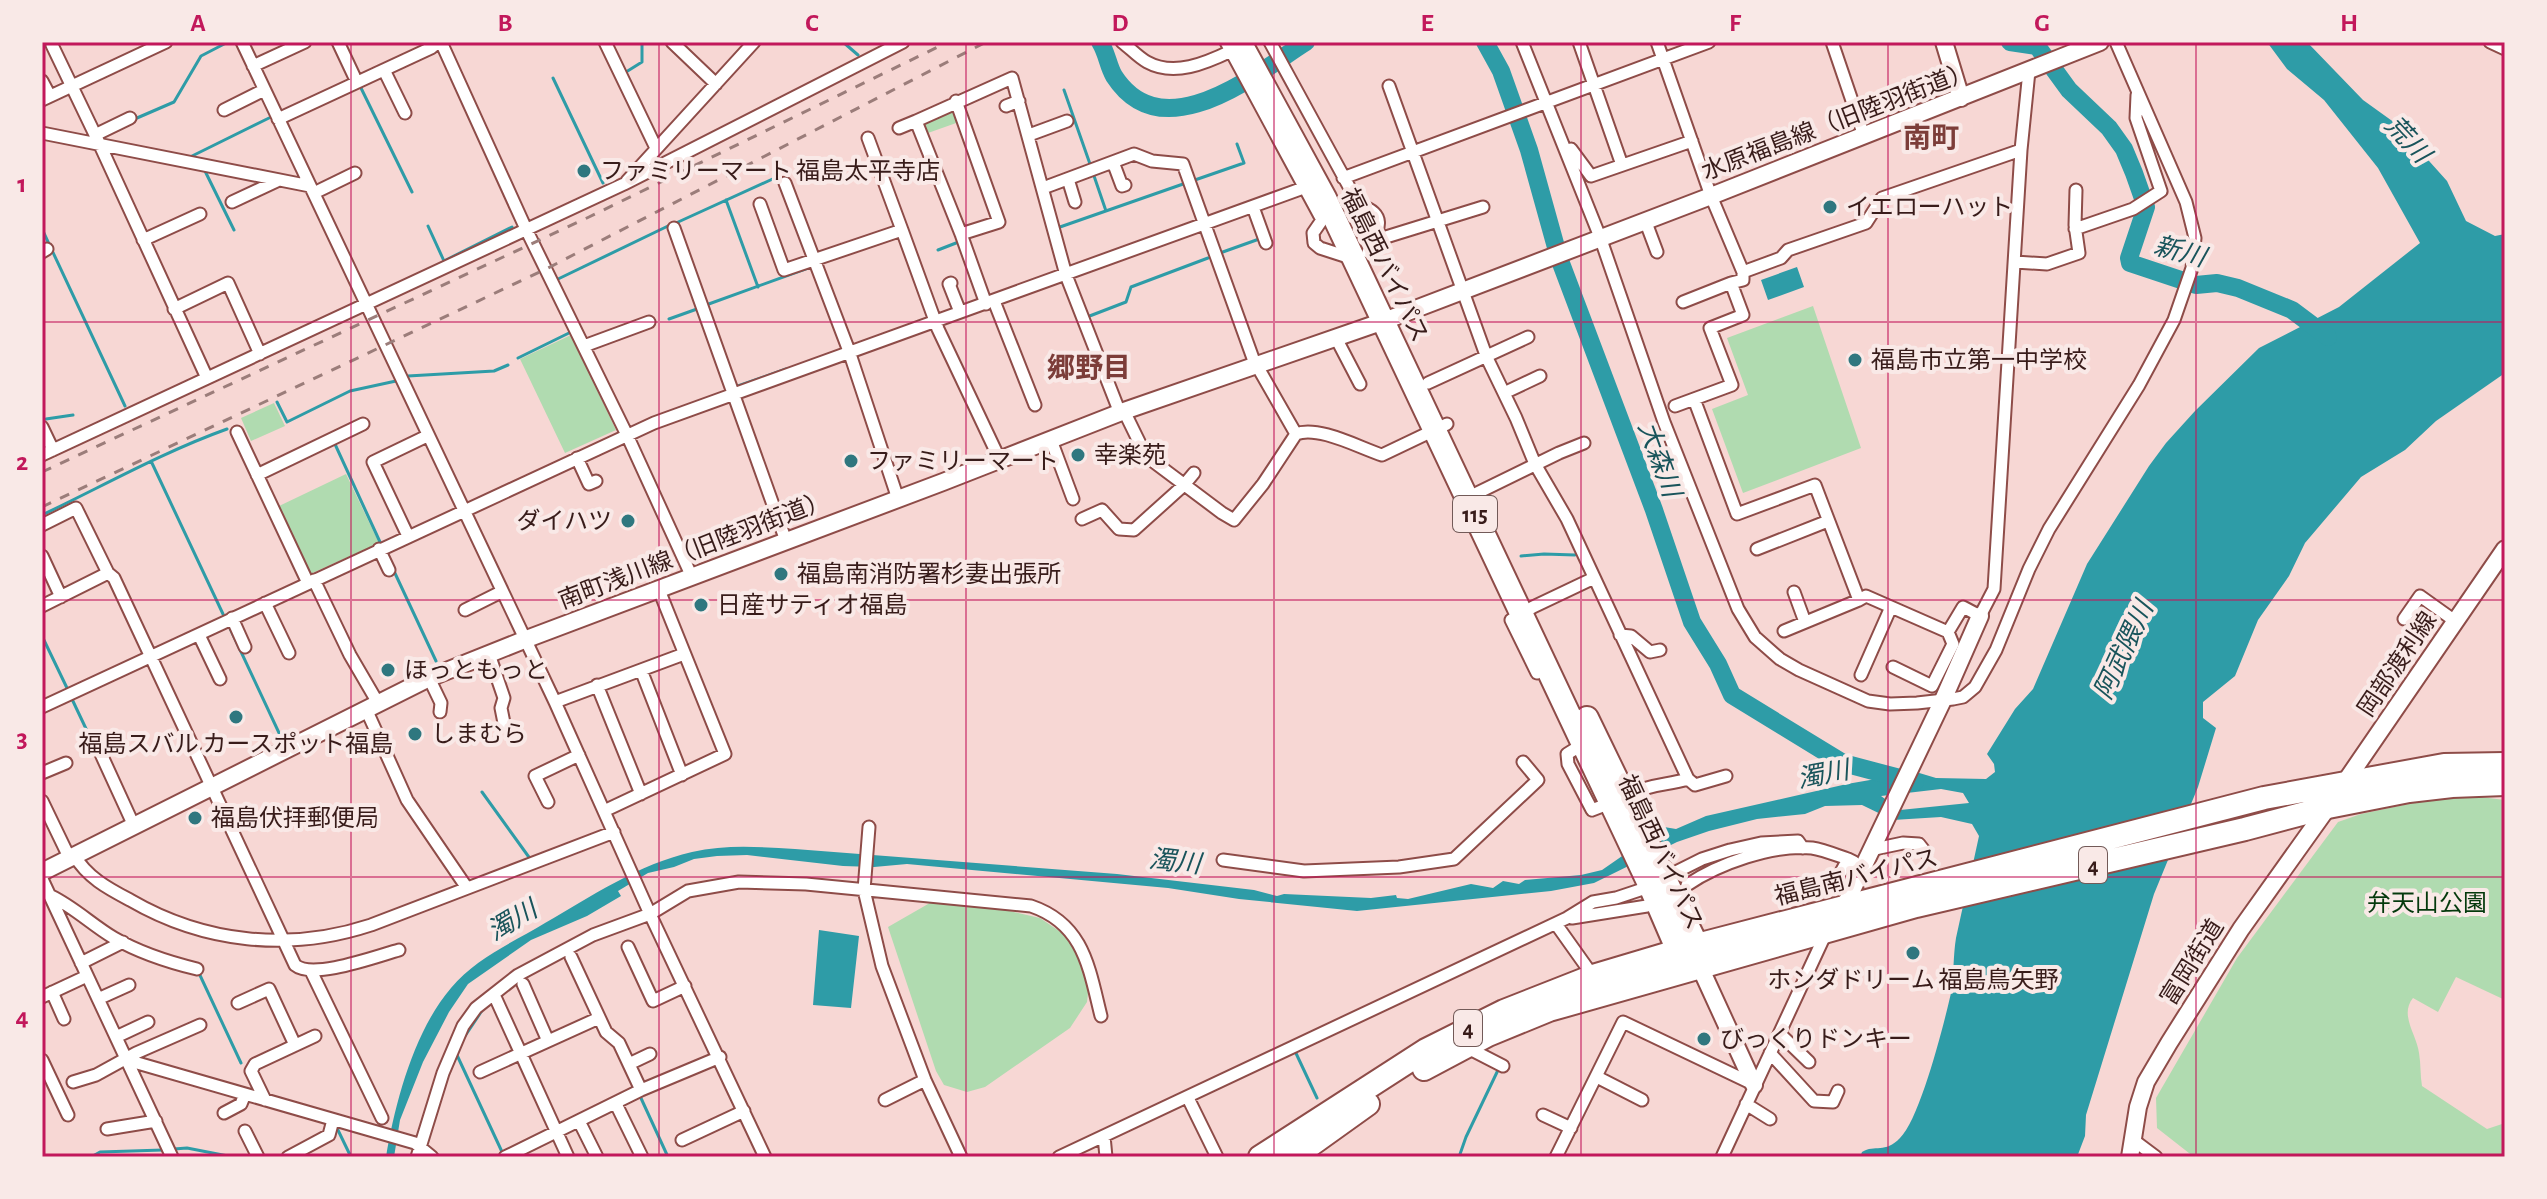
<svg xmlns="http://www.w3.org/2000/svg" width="2547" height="1199" font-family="'Alegreya Sans','Noto Sans JP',sans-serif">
	<rect width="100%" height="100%" fill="#f7d7d4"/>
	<path fill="#b0dbb0" d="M948,109L955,112L959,122L928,133L924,124L927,119Z
		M1813,306L1861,448L1743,493L1712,409L1748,395L1727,338Z
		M571,335L616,430L565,453L520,359Z
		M274,403L285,426L251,441L241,418Z
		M346,474L379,543L308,575L277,507Z
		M2456,794L2505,800V1000L2456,977L2438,1012L2413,998C2399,1015 2417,1035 2419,1053C2421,1064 2420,1075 2422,1086L2487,1129L2505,1123V1157H2194L2157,1128L2156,1098L2237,958L2338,822L2361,814Z
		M935,900L1001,909L1040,918L1068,937L1079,950L1089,984L1087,1002L1070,1028L985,1087L967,1092L944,1085L936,1071L888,927Z"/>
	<path fill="#2e9ca7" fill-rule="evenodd" d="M2267,42H2307L2363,100L2395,123L2447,181L2466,221L2495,236L2505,234V344L2503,346L2505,373L2436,421L2405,450L2361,477L2305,543L2289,576L2258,620L2235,676L2203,702V718L2216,728L2198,787L2154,894L2086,1115L2085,1136L2077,1157H1860L1862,1152C1875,1144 1885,1154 1900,1138C1920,1119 1944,1024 1951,993C1954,975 1953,956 1956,938C1963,904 1972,870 1979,836L1972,824L1941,817L1893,820L1862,805L1825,806L1805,814L1757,819L1709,831L1677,842L1594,883L1551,891L1357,911L1239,899L1168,888L907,864L874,867L843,866L747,855L717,856L694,859L674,867L648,873L618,891L621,896L587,916L531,940L468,984L449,1012L423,1062L400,1120L394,1157H386C395,1103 414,1031 451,988C476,958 512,943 545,923C592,896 639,864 692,852C726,844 761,847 795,849L1117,874L1254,890L1277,896L1284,894L1371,898L1396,895L1397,898L1408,899L1471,884L1493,888L1503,881L1519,884L1525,880L1581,875L1602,870L1664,827L1676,829L1706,816L1847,784L1916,772L1936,778L1986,779L1995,772L1994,764L1987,754L2015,709L2033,689L2087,564L2149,466L2166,443L2195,411L2259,348L2339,307L2420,243L2378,168L2324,100L2287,69ZM1941,789L1963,793L1969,803L1900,810L1881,796Z
		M1797,267L1804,287L1768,300L1761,280Z
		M819,930L859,936L851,1008L813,1005Z"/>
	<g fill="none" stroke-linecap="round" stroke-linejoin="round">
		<path stroke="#2e9ca7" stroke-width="3" d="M843,42L858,55
			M626,72L642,62V42
			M553,78L603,183
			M360,86L412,192
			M1064,90L1090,164
			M137,118L174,102L201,56L228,42
			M188,158L269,118
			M204,169L234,230
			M1093,173L1106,211
			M1192,181L1244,163L1237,144
			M726,200L758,287
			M676,223L777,177
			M428,226L444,261L512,227
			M1060,227L1186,183
			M42,229L125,406
			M938,250L956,243
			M1220,253L1262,238
			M556,280L668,226
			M706,305L811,267
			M1087,317L1126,302L1131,287L1208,258
			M669,319L697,309
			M518,358L571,332L572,334
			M408,376L494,371L508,365
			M735,387L786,369
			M277,402L287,422L350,391L396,381
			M46,419L73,415
			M334,442L380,542
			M151,461L223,614
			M42,515C103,486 163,452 227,429
			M1521,556L1544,554L1575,555
			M393,569L436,661
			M228,624L280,735
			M42,636L67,688
			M71,697L97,752
			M482,792L531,860
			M198,971L241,1063
			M465,1036L483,1009
			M1294,1049L1317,1098
			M456,1053L503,1154
			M640,1096L668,1157
			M336,1126L351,1157
			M174,1149L187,1148L233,1157
			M91,1157L100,1152L163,1150
			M1459,1157L1466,1137L1499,1068"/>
		<path stroke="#2e9ca7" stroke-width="18" d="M1100,42C1107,53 1108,66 1114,76C1163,152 1257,73 1306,42
			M1485,42L1501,71L1529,150L1559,258L1654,510L1692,622L1718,664L1732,695L1843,763L1915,782
			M2010,42L2037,46L2069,90L2109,128L2124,149L2134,173L2146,207L2129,258L2130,263L2196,285L2217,283L2238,288L2292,310L2328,337"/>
		<defs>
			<path id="street" d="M242,42L555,702L650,914L765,1157
				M338,42L354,76
				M441,42L526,229L627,435L692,577
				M605,42L656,148
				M672,42L716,84
				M1122,42C1130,48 1138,57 1147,62C1174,77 1206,63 1231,51
				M1226,42L1322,220L1313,233L1314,243L1320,248L1354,259
				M1270,42L1359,205C1388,214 1379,229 1368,252
				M1522,42L1600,237L1664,422L1738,609L1755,637L1780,659L1799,670L1868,701L1890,704L1917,703L1953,699L1963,697L1975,687L1996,650L2029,569L2049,529L2139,385L2174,320L2192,268L2195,238L2186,202L2116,42
				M1579,42L1622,165
				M1657,42L1711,196L1743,272L1781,258L1788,250L1866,223L1882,198L2021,150
				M1832,42L1864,136
				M2490,42L2505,49
				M52,45L100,145L207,378
				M253,66L305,42
				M384,70L405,113
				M42,81L50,96
				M1389,86L1487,358L1516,418L1535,464L1567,519L1688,779C1668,785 1652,784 1633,793
				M42,100L166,42
				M956,101L999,222L961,234
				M1006,106L1019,101
				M224,110L264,90
				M278,119L431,48L438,42
				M899,128L916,121
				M42,133L310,186
				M95,135L130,118
				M1029,135L1067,121
				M868,138L902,230
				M1568,150L1571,149L1591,176L1692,141
				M1113,162L1122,186L1125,185
				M1343,178L1709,42
				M1068,179L1075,202
				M627,181L754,42
				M785,183L849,351L898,499
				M1043,188L1134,154L1152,161L1183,164L1255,364
				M314,193L355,173
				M232,202L279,180
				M760,204L784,270L902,230L938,329L1000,460
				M1253,207L1266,243
				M1645,220L1657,252
				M674,228L786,541
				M2075,229L2133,209L2161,191L2136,118L2137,95
				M143,240L200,214
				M1373,241L1483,207
				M42,252L47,249
				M2015,262L2047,264L2079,253L2075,225L2076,190
				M1743,272V280L1731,283L1743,315L1710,328L1732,385L1694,399L1737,514L1815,485L1859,600L1866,596L1948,632L1963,607L1980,616L1994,589L2021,150L2029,71
				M951,283L949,284L960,312
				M994,301L1035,405
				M1683,302L1731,283
				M986,304L961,234L916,121L1012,78L1066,275L1120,413
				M174,309L228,283L260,354
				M1336,338L1360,384
				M584,346L649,322
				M1256,364L1296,434
				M1428,383L1528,337
				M1504,393L1540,376
				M1675,406L1694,399
				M1124,411L1146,456L1222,513L1234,520L1263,484L1296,434C1318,425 1360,448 1382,455L1447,424
				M42,427L53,450
				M237,432L308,583
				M1051,440L1073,499
				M42,455L624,184L903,42
				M577,458L589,484L596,481
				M257,475L363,424
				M1467,498L1559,453L1584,443
				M1082,519L1102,510L1119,529L1134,530L1184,485L1194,473
				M42,525L76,508L108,573L42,606
				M408,536L373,462L427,436
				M379,549L389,570
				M1757,549L1828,521
				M42,556L61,597
				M108,573L114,578L295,965C313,980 377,956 399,950
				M314,580L350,655L378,703
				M1794,592L1805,622
				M265,603L289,653
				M465,610L501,592
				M232,618L245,647
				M2404,619L2420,596L2455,621
				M1784,631L1859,600
				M199,635L220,679
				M1620,635L1631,636L1650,652L1660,650
				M489,654L504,698L501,708L504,723
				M1893,667L1932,686L1953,644L1948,632
				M641,670L682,775
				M1537,673L1511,620L1533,607L1594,578
				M1861,675L1891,607
				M429,678L441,703L440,712
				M597,685L641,794
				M555,702L684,654
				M42,707L654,423L1306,187
				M366,709L407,800L467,888
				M1575,749L1567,754L1568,764L1592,810L1605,805
				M101,754L134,826
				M42,773L66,763
				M1688,779L1695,785L1726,776
				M42,801L69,857
				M548,802L535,776L579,755
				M604,811L725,754L659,590
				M869,827L864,890L882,966L925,1080L961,1157
				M1870,850L1903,843L1919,844L1926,853
				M74,855C87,877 107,888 130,900C204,943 289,952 371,925L614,832
				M1223,860L1304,871L1399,867L1454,859L1538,780L1523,762
				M42,879L172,1157
				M1687,885C1718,864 1773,844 1812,848C1824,850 1836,855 1848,859
				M1834,885L1848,859L1854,862
				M51,896C74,907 92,925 114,938C140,953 168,962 197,969
				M1572,918L1647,906
				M1556,924L1593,976
				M628,947L653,1001L685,986
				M571,957L606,1032L619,1043L641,1090
				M81,963L123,942
				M311,971L382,1118
				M523,984L548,1041
				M52,992L64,1019
				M42,997L87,976
				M98,999L129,985
				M496,999L568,1157
				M238,1003L269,989L295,1045
				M1780,1034L1809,1062
				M116,1037L148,1022
				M1466,1047L1503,1066
				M1770,1053L1814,1101L1833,1102L1838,1091
				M42,1060L68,1115
				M127,1060L415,1143L432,1157
				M629,1064L650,1054
				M480,1072L599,1018
				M1597,1077L1642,1100
				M73,1082L96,1075L136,1053L200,1025
				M1188,1098L1217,1157
				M265,1100L251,1071L255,1064L315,1036
				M885,1100L925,1080
				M616,1104L642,1157
				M1746,1104L1770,1119
				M224,1113L241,1104L245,1094
				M1543,1115L1571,1128
				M579,1121L597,1157
				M107,1129L156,1121
				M245,1131L258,1157
				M1104,1136L1106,1157
				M2132,1139L2156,1157
				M682,1140L744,1111
				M288,1157L329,1135L333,1120
				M417,1157L443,1073L463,1026L476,1008L518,975L593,935L650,914L688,891L739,882L806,884L1031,906C1084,924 1089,968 1101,1016
				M505,1157L641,1090L720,1057
				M1059,1157L1567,918L1593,902L1616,898L1640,890L1702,859L1730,850L1761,843L1798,841L1803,848
				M1556,1157L1623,1022L1753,1084
				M1722,1157L1826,933"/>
			<path id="secondary" d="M1944,42L1961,98
				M42,872L429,678L524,640L943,482L1124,411L1384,321L1711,196L2100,42
				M1844,907L1943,700L1980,616
				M1700,967L1754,1085
				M2130,1157L2138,1107L2146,1082L2169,1043L2241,929L2328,807L2505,549"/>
			<path id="highway" d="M1240,42L1325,198L1650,886L1678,951L1689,959
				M1587,718L1697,945L1699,958
				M1424,1069L1488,1035L1549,1010L1916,906L2245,829L2328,807L2409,791L2452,786L2505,784
				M1260,1157L1426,1050L1504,1011L1593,976L1697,945L2264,798L2444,765L2505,764
				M1294,1157L1368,1104"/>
		</defs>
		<use href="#street" stroke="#8e4c48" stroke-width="15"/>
		<use href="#secondary" stroke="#8e4c48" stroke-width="20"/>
		<use href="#highway" stroke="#8e4c48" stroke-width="26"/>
		<use href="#street" stroke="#fff" stroke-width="11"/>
		<use href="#secondary" stroke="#fff" stroke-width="16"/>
		<use href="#highway" stroke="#fff" stroke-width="22"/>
		<path stroke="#9b7d7a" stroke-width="3" stroke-dasharray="10 10" stroke-linecap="butt" d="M42,472L589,217L948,42
			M42,507L546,269L986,42"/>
	</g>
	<path fill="none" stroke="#c2185b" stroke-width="2" stroke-opacity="0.55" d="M351,42V1157M659,42V1157M966,42V1157M1274,42V1157M1581,42V1157M1888,42V1157M2196,42V1157M42,322H2505M42,600H2505M42,877H2505"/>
	<g fill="#2f777f" stroke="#f9e9e7" stroke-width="3">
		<circle cx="584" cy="171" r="8"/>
		<circle cx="1830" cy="207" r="8"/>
		<circle cx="1855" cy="360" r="8"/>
		<circle cx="1078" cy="455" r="8"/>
		<circle cx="851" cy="461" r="8"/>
		<circle cx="628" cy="521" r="8"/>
		<circle cx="781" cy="574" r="8"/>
		<circle cx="701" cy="605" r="8"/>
		<circle cx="388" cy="670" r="8"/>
		<circle cx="236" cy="717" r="8"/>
		<circle cx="415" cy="734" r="8"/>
		<circle cx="195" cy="818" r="8"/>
		<circle cx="1913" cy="953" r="8"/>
		<circle cx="1704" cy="1039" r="8"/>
	</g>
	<g text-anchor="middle" stroke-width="8" stroke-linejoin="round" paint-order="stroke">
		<g fill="#f9e9e7" stroke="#725a58" stroke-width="2">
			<rect x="1453" y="496" width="44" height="36" rx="6"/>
			<rect x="2079" y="847" width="28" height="36" rx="6"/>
			<rect x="1454" y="1010" width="28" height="36" rx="6"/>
		</g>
		<g font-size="22" font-weight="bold" fill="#381c1a">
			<text x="1475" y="522">115</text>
			<text x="2093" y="873">4</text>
			<text x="1468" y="1036">4</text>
		</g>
		<g font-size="24" fill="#381c1a" stroke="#f9e9e7">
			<text transform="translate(1837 121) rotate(-21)" y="8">水原福島線（旧陸羽街道）</text>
			<text transform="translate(1385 265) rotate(64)" y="8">福島西バイパス</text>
			<text transform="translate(694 550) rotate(-21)" y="8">南町浅川線（旧陸羽街道）</text>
			<text transform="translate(2397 664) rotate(-56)" y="8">岡部渡利線</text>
			<text transform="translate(1661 852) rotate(65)" y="8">福島西バイパス</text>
			<text transform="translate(1856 877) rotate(-14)" y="8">福島南バイパス</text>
			<text transform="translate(2192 962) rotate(-58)" y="8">富岡街道</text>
		</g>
		<g font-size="24" fill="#381c1a" stroke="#f9e9e7" text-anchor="start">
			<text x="600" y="179">ファミリーマート 福島太平寺店</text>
			<text x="1846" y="215">イエローハット</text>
			<text x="1871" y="368">福島市立第一中学校</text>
			<text x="1094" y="463">幸楽苑</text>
			<text x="867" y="469">ファミリーマート</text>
			<text x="612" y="529" text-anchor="end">ダイハツ</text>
			<text x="797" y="582">福島南消防署杉妻出張所</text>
			<text x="717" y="613">日産サティオ福島</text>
			<text x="404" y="678">ほっともっと</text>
			<text x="431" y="742">しまむら</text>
			<text x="236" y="752" text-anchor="middle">福島スバル カースポット福島</text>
			<text x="211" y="826">福島伏拝郵便局</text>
			<text x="1913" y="988" text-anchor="middle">ホンダドリーム 福島鳥矢野</text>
			<text x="1720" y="1047">びっくりドンキー</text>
		</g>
		<g font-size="24" fill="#04390c" stroke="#f9e9e7">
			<text x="2427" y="911">弁天山公園</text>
		</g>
		<g font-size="26" font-style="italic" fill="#19545b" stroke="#f9e9e7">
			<text transform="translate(2408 139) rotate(47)" y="9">荒川</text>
			<text transform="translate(2180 251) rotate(15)" y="9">新川</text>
			<text transform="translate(1660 459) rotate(70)" y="9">大森川</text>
			<text transform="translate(2123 650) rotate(-65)" y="9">阿武隈川</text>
			<text transform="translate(1823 774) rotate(-11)" y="9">濁川</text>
			<text transform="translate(1175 861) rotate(6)" y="9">濁川</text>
			<text transform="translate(512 920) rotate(-31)" y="9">濁川</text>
		</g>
		<g font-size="28" font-weight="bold" fill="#7c3d39" stroke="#f9e9e7">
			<text x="1931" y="147">南町</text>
			<text x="1089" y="377">郷野目</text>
		</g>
	</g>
	<rect width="2547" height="1199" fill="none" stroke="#f9e9e7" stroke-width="88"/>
	<rect x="44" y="44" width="2459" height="1111" fill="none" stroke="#c2185b" stroke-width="3"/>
	<g font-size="26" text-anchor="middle" font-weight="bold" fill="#c2185b">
		<text x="198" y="31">A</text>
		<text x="505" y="31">B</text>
		<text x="812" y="31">C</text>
		<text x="1120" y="31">D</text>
		<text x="1427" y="31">E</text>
		<text x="1735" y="31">F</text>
		<text x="2042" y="31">G</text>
		<text x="2349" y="31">H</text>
		<text x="22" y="192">1</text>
		<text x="22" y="470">2</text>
		<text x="22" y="747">3</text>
		<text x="22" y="1025">4</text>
	</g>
</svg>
